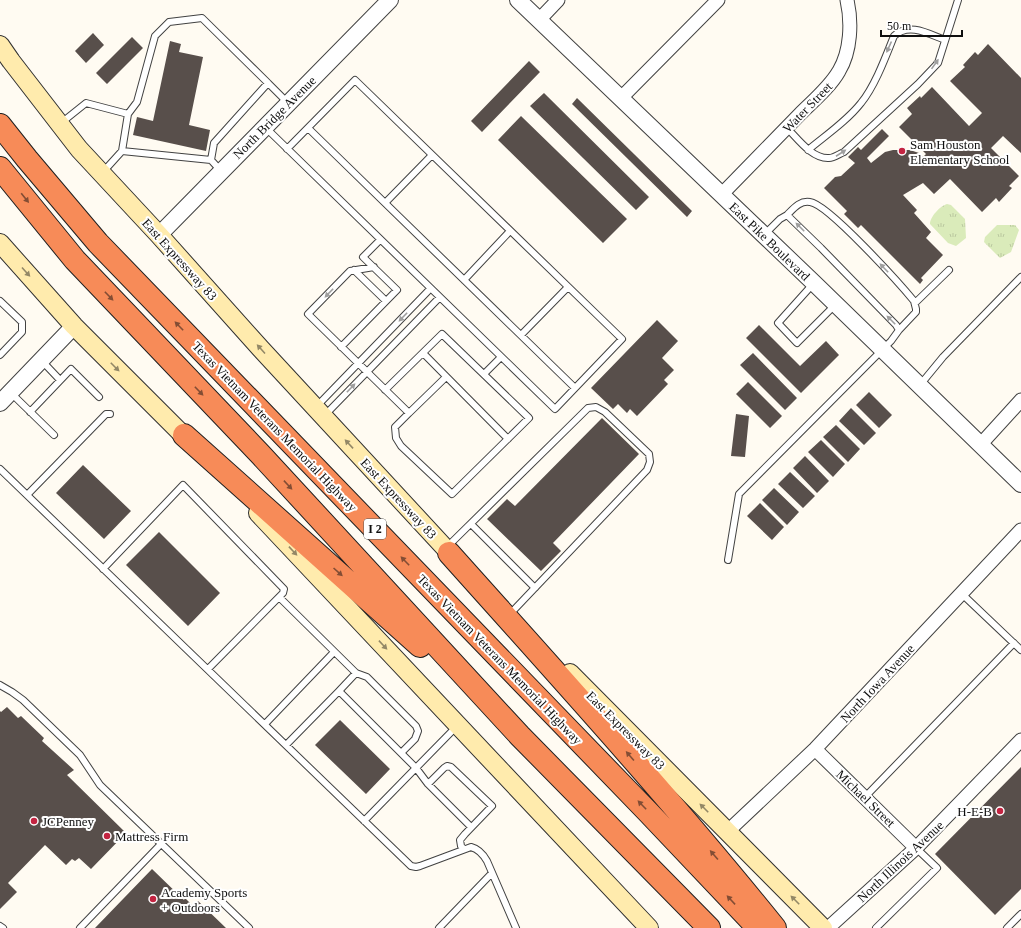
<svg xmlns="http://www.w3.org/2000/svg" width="1021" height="928" font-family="'Times New Roman',serif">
	<defs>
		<pattern id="park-tufts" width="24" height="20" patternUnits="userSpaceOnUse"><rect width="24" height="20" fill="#daebba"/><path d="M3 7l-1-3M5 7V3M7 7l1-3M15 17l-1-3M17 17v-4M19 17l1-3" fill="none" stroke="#bac89f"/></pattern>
	</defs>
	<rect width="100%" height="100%" fill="#fffbf2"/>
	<path fill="url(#park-tufts)" d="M947,204L951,205L965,219L966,238L956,246L948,243L930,224C930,217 940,206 947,204Z
		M997,225H1015L1019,230L1011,252L1000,258L984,242L985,237Z"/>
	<path fill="#584f4b" d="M93,33L104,45L86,63L75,51Z
		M132,37L143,48L107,84L96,73Z
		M170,41L181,44L179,52L203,57L189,125L210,130L206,151L133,135L137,117L153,121Z
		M988,44L1021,78V153L1003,136L991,148L1019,176L1009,186L1012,188L999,202L996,198L982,212L950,179L934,194L923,183L903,195L917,210L914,213L931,232L926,238L943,255L921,278L923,280L920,284L861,225L858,228L844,214L847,211L824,188L835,177L841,176L855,163L848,157L858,147L861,150L882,129L889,136L867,158L871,163L885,152L893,150H910L919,153L923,157L926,154L899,127L912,114L907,108L920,96L921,98L932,87L969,126L982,113L950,81L965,67L963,65L975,52L978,55Z
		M529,61L540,72L482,132L471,121Z
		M544,93L649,197L636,210L530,106Z
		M577,98L692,211L687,217L572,104Z
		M521,116L627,219L603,243L498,140Z
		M657,320L678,341L662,358L674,370L664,380L668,384L637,416L630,409L627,413L618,404L613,409L591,388Z
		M759,325L800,366L826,341L839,355L801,393L746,338Z
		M753,353L797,398L785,410L740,365Z
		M748,382L782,416L770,428L736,394Z
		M869,392L892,415L879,428L856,405Z
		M851,408L876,433L864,445L839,421Z
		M736,414L749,416L745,457L731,456Z
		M602,418L639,454L553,543L561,551L541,571L487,519L507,499L515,506Z
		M836,425L860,449L848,462L823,437Z
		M821,440L845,464L833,477L808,452Z
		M805,456L829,481L817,493L793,468Z
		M83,465L131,511L104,539L56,493Z
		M790,472L815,496L803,508L778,484Z
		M774,488L799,512L787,525L762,500Z
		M760,503L784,527L772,540L747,516Z
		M159,532L220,593L188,626L126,565Z
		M7,707L18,718L21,716L44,738L42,741L74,770L67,775L126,833L91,869L79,858L75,861L72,859L66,865L45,845L8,883L17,892L0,909V711L1,712Z
		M340,720L390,769L366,794L315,745Z
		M1021,767V889L995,915L935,854Z
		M152,869L184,900L185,898L193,906L198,901L226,928H95Z"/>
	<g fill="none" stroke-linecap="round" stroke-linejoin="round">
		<defs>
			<path id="service" d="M268,83L288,103
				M61,123L86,103L128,114
				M266,128L555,409L622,339L355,80L287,149
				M308,128L575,388
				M787,128C798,139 812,159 829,158C834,158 839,154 844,152L918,84L938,63L958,0
				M808,150C826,135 847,121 861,103C875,86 886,56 894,36C909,22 929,34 945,40
				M122,151L128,114L137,102L155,36L169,22L202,18L268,83L214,143L211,160
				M103,172L122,151L211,160L221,171
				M385,203L432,155
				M787,215C793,209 800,200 810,202C828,204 900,284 914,301L916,309V312L899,330
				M374,267L350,271L308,314L409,413L395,427L396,438L401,446L452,494L529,418L442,334L385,390
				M354,270L386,301
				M464,280L510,231
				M813,284L778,323L797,343L835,305
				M0,301L22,322V332L0,355
				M915,303L949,270
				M521,335L568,287
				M341,347L397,290L363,257L380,240
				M423,353L508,439
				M42,361L60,380
				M484,374L501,357
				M920,385L943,357L1021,277
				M11,393L54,435
				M316,407L430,289
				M30,412L71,369L99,397
				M409,413L446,377
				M325,415L439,298
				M0,469L411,866L416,867L420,866L471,847C479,849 483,854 487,861L516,928
				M27,495L106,414H110
				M471,524L535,588
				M447,547L588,408L596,407L605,412L649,454L650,462L647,470L510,614
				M728,560L739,494L891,341L899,330L896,325L821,248L787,215L780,219L764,235
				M103,569L183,485L284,589L283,593L208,669
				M961,593L1021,650
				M279,597L356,673L367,677L416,726L418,731L415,739L401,753
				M0,685L12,692L23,700L80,755L100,785L249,928
				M339,691L356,673
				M265,724L334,652
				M286,745L339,691L416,768L428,784L471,827
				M428,784L444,768L447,766L451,767L492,806L465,834L460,840L461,846L464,849
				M865,797L1014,643
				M364,821L457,726
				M0,926L3,928
				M80,928L161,844
				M439,928L492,873
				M876,928L937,868L916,848
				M1007,928L1021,914"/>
			<path id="minor" d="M539,20L558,0
				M621,98L718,0
				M722,194C748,167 774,141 800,114C813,101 830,87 839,71C851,51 852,22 847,0
				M981,444L1021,400
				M815,749L916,848
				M727,832L815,749L1021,530
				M828,928L916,848L1021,740"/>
			<path id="tertiary" d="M518,0L814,283L1021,484
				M159,235L390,0
				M0,403L74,326"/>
			<path id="secondary" d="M0,45L11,61L79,149L159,235L261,349L458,562
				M0,243L74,326L193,445
				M258,513L649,928
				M570,673L823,928"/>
			<path id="motorway" d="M0,125L27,159L98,243L648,812L758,928
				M0,168L75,260L261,455L520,736L709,928
				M184,435L420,646
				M449,553C559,676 671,799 775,928"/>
		</defs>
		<use href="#service" stroke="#424242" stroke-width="8"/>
		<use href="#minor" stroke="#424242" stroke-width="15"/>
		<use href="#tertiary" stroke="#424242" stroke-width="18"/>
		<use href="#secondary" stroke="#313131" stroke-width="20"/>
		<use href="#motorway" stroke="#202020" stroke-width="24"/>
		<use href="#service" stroke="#fff" stroke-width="6"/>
		<use href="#minor" stroke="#fff" stroke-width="13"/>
		<use href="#tertiary" stroke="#fff" stroke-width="16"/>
		<use href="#secondary" stroke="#ffebad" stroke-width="18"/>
		<use href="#motorway" stroke="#f78b58" stroke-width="22"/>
	</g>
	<defs><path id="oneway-solid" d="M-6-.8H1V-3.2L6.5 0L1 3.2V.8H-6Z"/></defs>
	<g fill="#9f9f9f">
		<use href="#oneway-solid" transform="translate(889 47) rotate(114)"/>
		<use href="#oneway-solid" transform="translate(935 64) rotate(-55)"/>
		<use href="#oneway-solid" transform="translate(841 153) rotate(-33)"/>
		<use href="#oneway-solid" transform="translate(800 227) rotate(-135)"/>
		<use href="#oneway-solid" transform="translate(884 268) rotate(-134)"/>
		<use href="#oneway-solid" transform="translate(329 293) rotate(134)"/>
		<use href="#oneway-solid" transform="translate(403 317) rotate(134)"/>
		<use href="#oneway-solid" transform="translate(891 320) rotate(-135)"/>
		<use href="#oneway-solid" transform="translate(351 388) rotate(-46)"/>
	</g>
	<g fill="#834d34">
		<use href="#oneway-solid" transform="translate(25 198) rotate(51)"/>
		<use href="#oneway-solid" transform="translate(109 296) rotate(46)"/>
		<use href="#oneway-solid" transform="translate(179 326) rotate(-134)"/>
		<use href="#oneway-solid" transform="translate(199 391) rotate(46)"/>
		<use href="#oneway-solid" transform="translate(288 485) rotate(47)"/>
		<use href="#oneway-solid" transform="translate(405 561) rotate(-134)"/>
		<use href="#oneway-solid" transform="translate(338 572) rotate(42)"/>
		<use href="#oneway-solid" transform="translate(630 756) rotate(-131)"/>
		<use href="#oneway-solid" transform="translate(642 805) rotate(-134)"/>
		<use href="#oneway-solid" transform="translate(714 855) rotate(-131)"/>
		<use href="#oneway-solid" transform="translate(731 900) rotate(-133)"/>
	</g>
	<g fill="#938866">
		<use href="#oneway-solid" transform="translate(26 272) rotate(48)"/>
		<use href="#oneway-solid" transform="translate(261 349) rotate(-132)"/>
		<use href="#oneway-solid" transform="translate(115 367) rotate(45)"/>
		<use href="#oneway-solid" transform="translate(349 444) rotate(-133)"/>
		<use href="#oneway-solid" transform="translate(293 551) rotate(47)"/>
		<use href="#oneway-solid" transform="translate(383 645) rotate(47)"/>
		<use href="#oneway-solid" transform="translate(704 808) rotate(-135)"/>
		<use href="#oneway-solid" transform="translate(795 900) rotate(-135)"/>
	</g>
	<g fill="#c32441" stroke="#fff" stroke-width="1.5">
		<circle cx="902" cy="151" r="4"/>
		<circle cx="1000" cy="811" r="4"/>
		<circle cx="34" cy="821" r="4"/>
		<circle cx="107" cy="836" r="4"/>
		<circle cx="153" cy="899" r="4"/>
	</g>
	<g text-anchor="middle" stroke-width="4" stroke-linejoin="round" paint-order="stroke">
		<rect fill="#fff" stroke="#575757" stroke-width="1" x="364" y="519" width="22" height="20" rx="3"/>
		<g font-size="12" font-weight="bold" fill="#0f0f0f">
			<text x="375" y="533">I 2</text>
		</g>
		<g font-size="13" fill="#0f0f0f" stroke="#fff">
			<text transform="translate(807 107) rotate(-46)" y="5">Water Street</text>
			<text transform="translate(274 117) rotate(-45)" y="5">North Bridge Avenue</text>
			<text transform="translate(770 241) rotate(44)" y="5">East Pike Boulevard</text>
			<text transform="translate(180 259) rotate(48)" y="5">East Expressway 83</text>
			<text transform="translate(275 426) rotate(46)" y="5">Texas Vietnam Veterans Memorial Highway</text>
			<text transform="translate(399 498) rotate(47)" y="5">East Expressway 83</text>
			<text transform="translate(500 659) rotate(46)" y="5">Texas Vietnam Veterans Memorial Highway</text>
			<text transform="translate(877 683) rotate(-47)" y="5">North Iowa Avenue</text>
			<text transform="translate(626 730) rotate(45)" y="5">East Expressway 83</text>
			<text transform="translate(866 798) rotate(44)" y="5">Michael Street</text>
			<text transform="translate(900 861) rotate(-43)" y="5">North Illinois Avenue</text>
		</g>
		<g font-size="13" fill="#0f0f0f" stroke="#fff" text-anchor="start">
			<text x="910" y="149">Sam Houston<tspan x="910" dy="15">Elementary School</tspan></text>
			<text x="992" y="816" text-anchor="end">H-E-B</text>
			<text x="42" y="826">JCPenney</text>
			<text x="115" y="841">Mattress Firm</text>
			<text x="161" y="897">Academy Sports<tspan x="161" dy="15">+ Outdoors</tspan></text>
		</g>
	</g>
	<path d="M881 30v6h81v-6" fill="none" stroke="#0f0f0f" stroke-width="2"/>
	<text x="887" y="30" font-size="12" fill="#0f0f0f" stroke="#ffffff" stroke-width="3" paint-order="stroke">50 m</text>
</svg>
